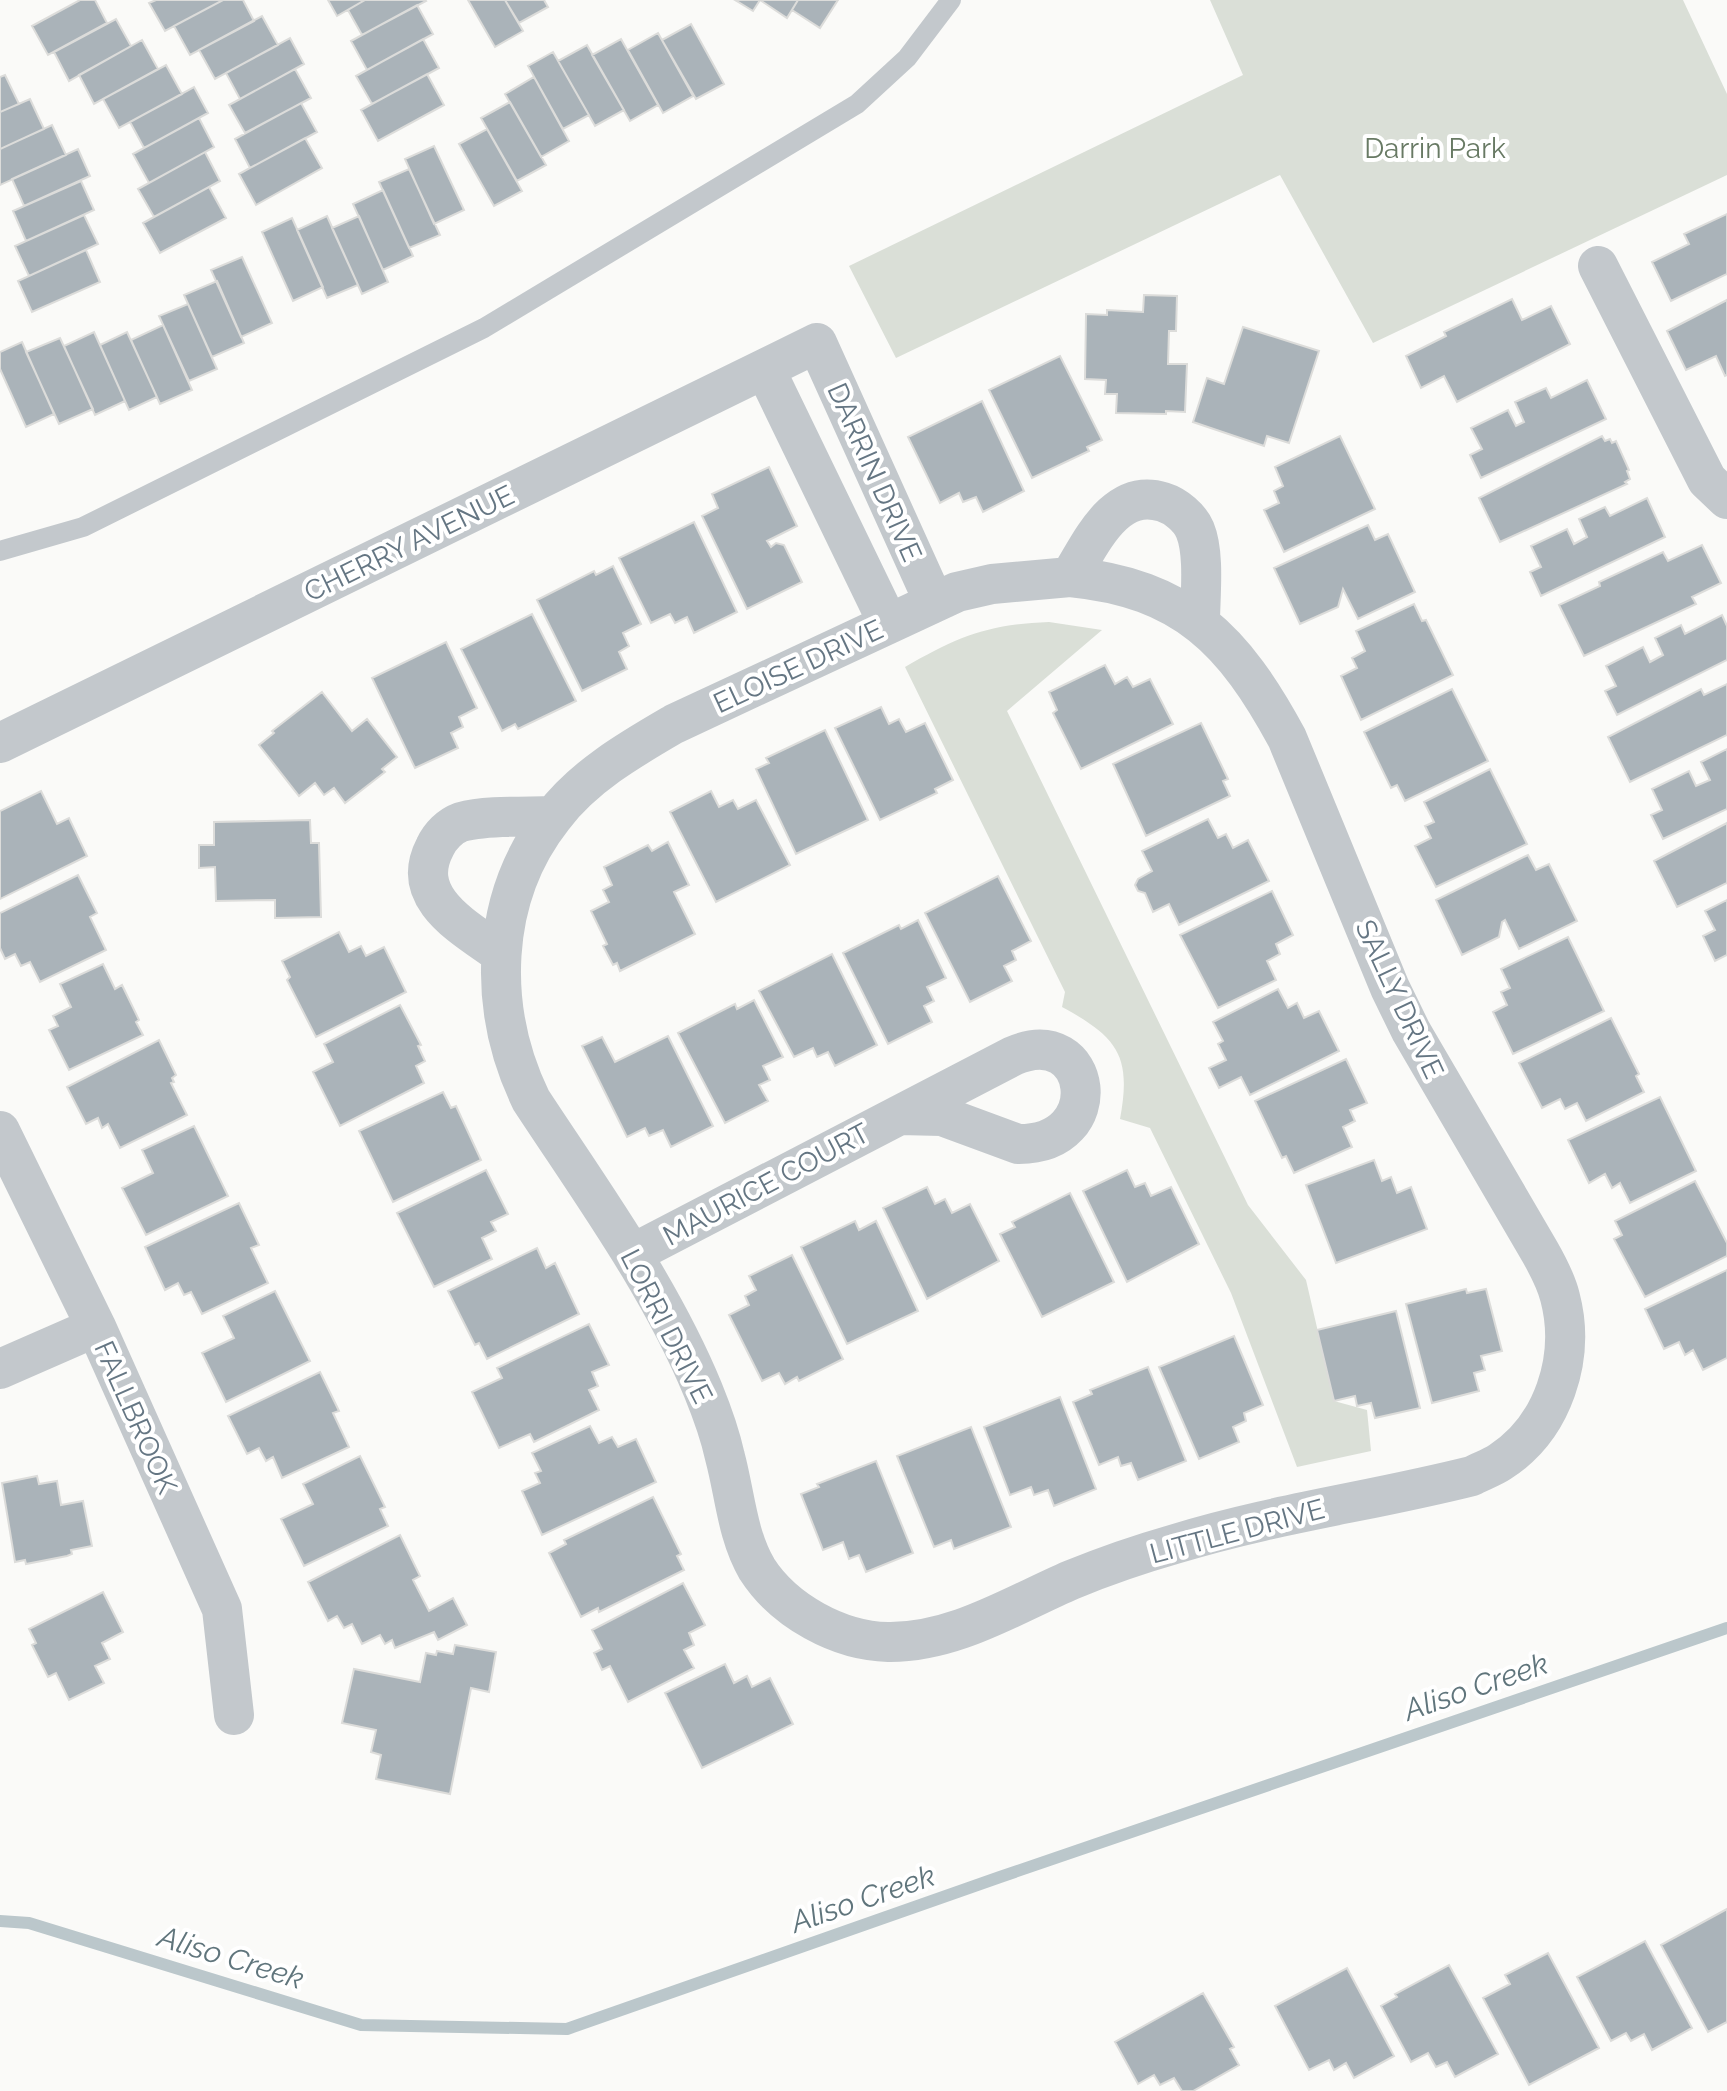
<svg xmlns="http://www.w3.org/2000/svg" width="1727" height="2091" font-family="Raleway,sans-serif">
	<rect width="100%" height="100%" fill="#fafaf8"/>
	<path fill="#dadfd7" d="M1210,0H1683L1727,94V175L1373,343L1280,175L896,358L849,266L1243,75Z
		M1049,622L1102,630L1007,711L1248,1205L1306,1280L1334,1401L1367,1410L1371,1451L1297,1467L1231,1293L1150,1128L1120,1119C1132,1055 1117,1037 1062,1007L1065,992L905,667C957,637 988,624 1049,622Z"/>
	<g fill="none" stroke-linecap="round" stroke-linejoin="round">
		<path stroke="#bbc7cb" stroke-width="12" d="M0,1921L29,1923L361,2025L567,2029L1000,1877L1727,1628"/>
	</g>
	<path fill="#aab3b9" stroke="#dcdcda" stroke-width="2" d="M80,0H95L107,23L48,55L32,26Z
		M156,0H223L165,31L149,3Z
		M223,0H243L254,21L190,55L174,26Z
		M328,0H365L337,16Z
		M365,0H425L426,1L362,35L348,10Z
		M468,0H505L523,31L495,47Z
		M505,0H544L548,7L519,23Z
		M735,0H760L753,11Z
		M760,0H798L787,18Z
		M798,0H838L820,28L792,10Z
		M417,5L433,34L367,70L351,41Z
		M262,16L278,45L215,79L199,50Z
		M116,19L131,46L69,81L54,52Z
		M691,24L724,84L696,99L662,40Z
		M658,33L693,96L663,113L628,50Z
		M290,38L304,64L240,99L226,73Z
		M423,39L439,68L372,104L356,76Z
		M621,39L658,105L630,121L592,55Z
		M142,40L158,69L94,104L79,75Z
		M587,45L624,110L595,126L558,61Z
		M553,52L589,115L563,129L528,66Z
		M166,65L182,94L119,128L103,99Z
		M295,69L311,98L245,133L229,105Z
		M427,74L444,105L378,141L361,110Z
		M5,75L19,104L0,112V77Z
		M534,77L569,141L541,157L505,94Z
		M194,87L208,113L144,148L130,122Z
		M30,99L44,129L0,149V112Z
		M510,102L546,165L517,181L481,118Z
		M301,103L317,132L250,168L235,139Z
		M199,118L214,147L149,183L133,154Z
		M52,125L66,155L0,185V149Z
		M487,129L522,191L494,206L459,144Z
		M305,138L322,168L256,205L239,174Z
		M434,146L464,210L434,224L405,159Z
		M78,149L90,176L24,206L12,179Z
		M205,152L220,181L154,217L138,189Z
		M409,169L440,235L409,248L379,182Z
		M81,181L94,210L26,241L13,211Z
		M209,187L226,218L160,253L143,223Z
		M383,190L413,256L383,270L353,204Z
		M1727,214V274L1671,301L1652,262L1689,244L1684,234Z
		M84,215L98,244L29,276L15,246Z
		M327,216L358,285L327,298L297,230Z
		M359,216L388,282L362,294L332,228Z
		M292,218L323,287L293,301L262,232Z
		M86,250L100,282L32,312L18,281Z
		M242,257L272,323L241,337L211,270Z
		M217,281L244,343L212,357L184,295Z
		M1144,295L1177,296L1176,331H1169L1168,364H1187L1185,412L1166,411V414L1116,413L1117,394H1105L1106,380L1085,379L1086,314L1107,315V310L1143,312Z
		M1512,299L1522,320L1551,306L1570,344L1457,402L1444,376L1421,388L1406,356L1446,336L1444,332Z
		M1727,300V375L1725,376L1716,356L1686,370L1667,331Z
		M188,304L217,369L189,381L159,316Z
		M163,325L192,390L160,404L131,340Z
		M1243,327L1319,351L1289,443L1267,436L1264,446L1193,422L1207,378L1224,384Z
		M94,332L125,401L95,415L64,346Z
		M127,332L157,397L129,410L100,345Z
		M60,338L93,409L59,424L26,352Z
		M22,342L54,414L26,427L0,369V352Z
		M1060,356L1102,440L1087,447L1089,451L1032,478L989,390Z
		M1587,380L1606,419L1481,478L1470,455L1482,449L1471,428L1508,410L1516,426L1524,422L1515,402L1546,388L1551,398Z
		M982,401L1024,491L983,512L976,497L963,502L959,493L940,503L908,437Z
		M1340,436L1375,509L1284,552L1264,510L1279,503L1274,491L1283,486L1275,467Z
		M1602,436L1605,441L1610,439L1612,443L1616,441L1629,470L1627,471L1630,479L1625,482L1627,484L1500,542L1479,498Z
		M769,467L797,526L767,541L771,547L776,543L784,545L802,582L747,609L702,516L718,508L712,494Z
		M1647,498L1665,537L1541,596L1530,572L1541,567L1531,546L1567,529L1574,544L1587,537L1579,519L1605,507L1610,516Z
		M694,522L737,612L694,633L687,617L675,623L670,614L651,623L619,558Z
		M1368,525L1375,540L1388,534L1415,592L1358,619L1343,589L1338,607L1300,624L1274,568Z
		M1702,545L1721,583L1692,597L1696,604L1584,656L1559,605L1600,586L1599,582L1663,552L1668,561Z
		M613,566L641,624L623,633L629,646L619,652L627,669L582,691L537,600L594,571L596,575Z
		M1414,604L1422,621L1426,620L1453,675L1361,720L1341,676L1357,668L1352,658L1365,651L1356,631Z
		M532,614L576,701L518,729L515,724L502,731L461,649Z
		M1722,615L1727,626V660L1617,715L1605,691L1616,686L1606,666L1643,647L1650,662L1663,655L1655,638L1681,625L1685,634Z
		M446,642L477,708L459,717L463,727L451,733L458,748L415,768L372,678Z
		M1105,665L1115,684L1127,677L1133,687L1150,679L1173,724L1081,769L1053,713L1057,710L1049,692Z
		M1727,684V735L1630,782L1608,737L1701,689L1704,695Z
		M1452,689L1488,761L1405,801L1397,785L1391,788L1364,732Z
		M322,692L352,731L367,719L397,757L382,769L385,772L345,803L334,788L324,795L315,783L299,796L259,745L274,733L272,731Z
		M881,707L889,724L899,719L906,732L925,723L953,780L935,789L937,793L880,820L835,728Z
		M1201,723L1228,779L1223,781L1230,796L1146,836L1113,764Z
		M825,730L868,820L796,854L756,769L769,763L766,758Z
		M1727,749V809L1663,839L1651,815L1662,810L1652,789L1689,771L1696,786L1710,780L1701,762Z
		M1490,769L1527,844L1436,887L1415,846L1431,838L1425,826L1434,822L1424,802Z
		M41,791L57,824L69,818L87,856L0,899V811Z
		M711,791L719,807L733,800L738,809L756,800L790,865L716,902L670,812Z
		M1208,819L1218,838L1226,834L1233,848L1248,840L1269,881L1179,925L1169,904L1153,912L1145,893L1138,891L1135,885L1138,879L1152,871L1142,851Z
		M310,820L311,843H319L321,917L275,918V900L216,901L215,867L199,868V845H214V822Z
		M1727,823V883L1677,907L1654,861Z
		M668,842L689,885L674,892L695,934L620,971L617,963L613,965L603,946L607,944L591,911L609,902L603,890L612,885L604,867L648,845L652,851Z
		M1528,855L1536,870L1549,864L1577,921L1519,949L1505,920L1502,922L1499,937L1462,955L1436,900Z
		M78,875L97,913L90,917L106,950L40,982L30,962L21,966L15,954L5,959L0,948V913Z
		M998,876L1031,941L1012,951L1016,960L1004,966L1012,981L970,1002L925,913Z
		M1272,891L1293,935L1276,944L1280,954L1267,961L1276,980L1218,1008L1180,935Z
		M1727,900V955L1715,961L1703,936L1715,930L1705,911Z
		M918,920L946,978L927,987L934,1001L924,1006L932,1022L888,1044L843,953L899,925L901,929Z
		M339,932L349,952L361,946L366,956L384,947L406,992L316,1037L287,980L290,977L282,961Z
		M1568,937L1604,1011L1513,1054L1493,1012L1507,1005L1501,992L1510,988L1501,969Z
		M832,954L877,1045L835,1066L828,1052L817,1057L813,1048L794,1057L759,991Z
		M103,964L115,989L122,985L139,1020L136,1022L143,1035L69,1070L49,1030L58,1026L53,1016L71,1007L60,984Z
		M1278,989L1288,1008L1297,1003L1304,1018L1319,1011L1339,1051L1250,1095L1241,1077L1219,1088L1209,1068L1226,1060L1218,1044L1223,1041L1213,1022Z
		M754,1000L783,1057L763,1066L770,1080L759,1085L768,1101L725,1123L678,1033L735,1004L737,1009Z
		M400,1005L421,1045L418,1046L425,1061L416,1066L424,1083L340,1126L313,1072L333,1062L324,1044Z
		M1611,1018L1639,1074L1636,1076L1644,1092L1586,1121L1577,1103L1565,1109L1560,1099L1542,1108L1519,1063Z
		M668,1036L713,1126L671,1147L663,1130L649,1136L645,1128L627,1137L582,1046L602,1037L615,1062Z
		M159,1040L176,1075L172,1078L174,1082L171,1083L187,1115L120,1148L108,1124L102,1128L98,1118L86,1124L67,1087Z
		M1346,1059L1367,1103L1350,1110L1355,1121L1343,1127L1352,1147L1294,1173L1286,1156L1282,1158L1255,1101Z
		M443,1092L451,1108L456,1106L481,1160L393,1202L359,1131Z
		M1660,1097L1696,1171L1630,1203L1620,1183L1612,1188L1605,1174L1589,1183L1568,1140Z
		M194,1126L228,1196L146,1235L122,1188L153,1173L142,1150Z
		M1374,1160L1382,1181L1391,1177L1397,1193L1411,1187L1427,1229L1336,1263L1306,1185Z
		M486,1170L508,1214L491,1222L496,1231L482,1238L492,1259L434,1287L397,1213Z
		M1127,1170L1135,1187L1145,1183L1151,1196L1171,1187L1199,1244L1127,1282L1083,1191Z
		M1695,1181L1727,1243V1256L1645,1297L1614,1239L1622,1235L1615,1221Z
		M927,1187L935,1204L945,1199L952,1213L970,1204L999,1261L927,1299L883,1208Z
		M1070,1193L1114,1282L1042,1317L1000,1234L1015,1227L1012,1222Z
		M239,1203L259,1245L251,1248L268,1283L202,1314L191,1292L184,1295L178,1283L165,1290L145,1247Z
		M855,1221L859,1230L876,1221L918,1311L847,1344L801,1247Z
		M537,1248L546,1268L555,1263L579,1314L487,1359L479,1343L475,1345L448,1291Z
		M792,1255L843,1359L799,1381L797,1377L785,1384L779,1373L762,1381L729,1315L749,1305L745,1296L756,1290L749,1276Z
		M1727,1270V1358L1703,1370L1693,1350L1685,1355L1679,1342L1664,1349L1645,1309Z
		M1466,1289L1467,1293L1486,1289L1502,1351L1481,1356L1485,1370L1474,1373L1479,1391L1432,1403L1406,1304Z
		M275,1291L310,1361L226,1402L202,1353L234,1338L223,1316Z
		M1396,1311L1420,1408L1375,1418L1371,1403L1357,1406L1355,1396L1334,1401L1317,1330Z
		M589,1324L609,1365L592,1372L598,1386L589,1390L599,1410L534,1442L530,1434L499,1448L472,1392L502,1378L497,1368Z
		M1234,1336L1263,1405L1244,1413L1246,1421L1233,1427L1239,1442L1199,1459L1159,1367Z
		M1148,1367L1186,1461L1138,1480L1131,1463L1121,1466L1118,1457L1099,1465L1073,1402L1092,1394L1090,1390Z
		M320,1372L339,1411L333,1413L349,1447L282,1478L273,1457L266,1461L259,1448L247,1454L228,1416Z
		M1060,1397L1096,1489L1054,1506L1048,1490L1034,1495L1031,1487L1010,1495L984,1427Z
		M590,1426L599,1443L612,1437L618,1447L636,1439L656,1482L542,1535L522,1491L540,1483L535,1473L541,1471L532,1453Z
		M971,1427L1011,1527L954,1549L951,1540L934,1547L897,1456Z
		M360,1456L385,1507L380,1509L388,1526L304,1566L281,1519L313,1504L303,1484Z
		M876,1461L913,1553L866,1572L859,1555L849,1559L843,1542L823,1550L801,1494L819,1487L817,1484Z
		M37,1476L39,1484L57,1481L61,1505L83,1501L92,1546L71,1550L72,1554L67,1556L26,1564L25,1560L15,1562L2,1483Z
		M653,1497L681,1554L677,1556L684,1570L599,1612L598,1608L581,1617L549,1553L566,1544L564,1540Z
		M400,1535L420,1576L413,1580L429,1611L453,1598L467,1625L438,1640L434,1632L395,1648L392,1640L385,1644L380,1635L362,1644L352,1624L344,1628L337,1616L328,1621L308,1582Z
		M683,1583L705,1625L689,1633L694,1645L684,1650L694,1668L628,1702L610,1666L602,1670L594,1653L602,1649L592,1630Z
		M103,1592L123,1632L102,1643L110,1659L95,1666L104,1683L69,1700L56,1673L48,1677L32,1645L36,1643L29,1629Z
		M455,1645L496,1652L489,1692L471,1688L450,1794L376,1779L381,1755L371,1752L376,1730L342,1723L354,1669L420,1682L426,1653L436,1655L437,1651L453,1654Z
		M725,1664L734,1683L747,1676L752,1687L770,1678L793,1724L702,1768L665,1693Z
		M1727,1909V2022L1708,2032L1661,1945Z
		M1645,1941L1692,2028L1652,2050L1644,2034L1631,2041L1626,2033L1611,2041L1577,1977Z
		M1548,1953L1599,2048L1529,2085L1483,1998L1510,1984L1505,1975Z
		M1449,1965L1498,2054L1455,2077L1447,2062L1436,2067L1428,2053L1411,2062L1381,2006L1397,1997L1395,1994Z
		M1347,1968L1394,2056L1354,2078L1346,2063L1334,2070L1329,2060L1309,2070L1275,2006Z
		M1203,1993L1234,2047L1230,2049L1239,2065L1193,2091H1182L1174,2078L1160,2085L1154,2075L1138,2084L1115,2042Z"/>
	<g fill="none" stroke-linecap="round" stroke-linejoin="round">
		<path stroke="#c3c8cc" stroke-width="20" d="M0,551L83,527L484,328L857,104L907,58L951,0"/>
		<path stroke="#c3c8cc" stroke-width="40" d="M1598,266L1707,480L1727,499
			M765,369L888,623
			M1070,577C1184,588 1234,640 1287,738L1390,988L1411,1031L1540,1252C1548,1266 1556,1281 1560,1297C1576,1358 1553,1428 1500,1462C1491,1468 1481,1471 1472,1476C1373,1501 1272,1514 1175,1544C1140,1554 1105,1566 1071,1580C1013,1605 954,1643 888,1642C839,1641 784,1611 757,1569C737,1535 735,1494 725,1457C720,1434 712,1412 703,1390C660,1286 592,1193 531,1100C487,1009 489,898 553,817C584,776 631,749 674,724L957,592L992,584Z
			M1070,577C1091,544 1114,487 1163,502C1176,506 1190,518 1195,530C1205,554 1200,597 1200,623
			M0,743L817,343L934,602
			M501,954C466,928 408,899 435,847C440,836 450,826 461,822C487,815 526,817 553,816
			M0,1131L96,1327L222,1609L234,1715
			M632,1254L1013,1056C1093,1021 1111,1145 1018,1144L942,1116L900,1115
			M0,1369L96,1327"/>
	</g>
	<g text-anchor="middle" stroke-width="8" stroke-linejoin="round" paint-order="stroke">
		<g font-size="28" fill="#687a64" stroke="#fff">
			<text x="1435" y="158">Darrin Park</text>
		</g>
		<g font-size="28" fill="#657683" stroke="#fff">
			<text transform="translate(875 472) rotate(66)" y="10">DARRIN DRIVE</text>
			<text transform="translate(409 543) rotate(-26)" y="10">CHERRY AVENUE</text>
			<text transform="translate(798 666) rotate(-25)" y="10">ELOISE DRIVE</text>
			<text transform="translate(1400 999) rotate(65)" y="10">SALLY DRIVE</text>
			<text transform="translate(766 1184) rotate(-28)" y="10">MAURICE COURT</text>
			<text transform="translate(667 1326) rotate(63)" y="10">LORRI DRIVE</text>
			<text transform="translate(136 1417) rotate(66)" y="10">FALLBROOK</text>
			<text transform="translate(1237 1531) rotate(-15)" y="10">LITTLE DRIVE</text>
		</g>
		<g font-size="30" font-style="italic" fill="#60757c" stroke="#fff">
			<text transform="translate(1476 1687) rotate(-19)" y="10">Aliso Creek</text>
			<text transform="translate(863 1899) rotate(-19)" y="10">Aliso Creek</text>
			<text transform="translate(231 1958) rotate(17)" y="10">Aliso Creek</text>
		</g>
	</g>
</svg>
